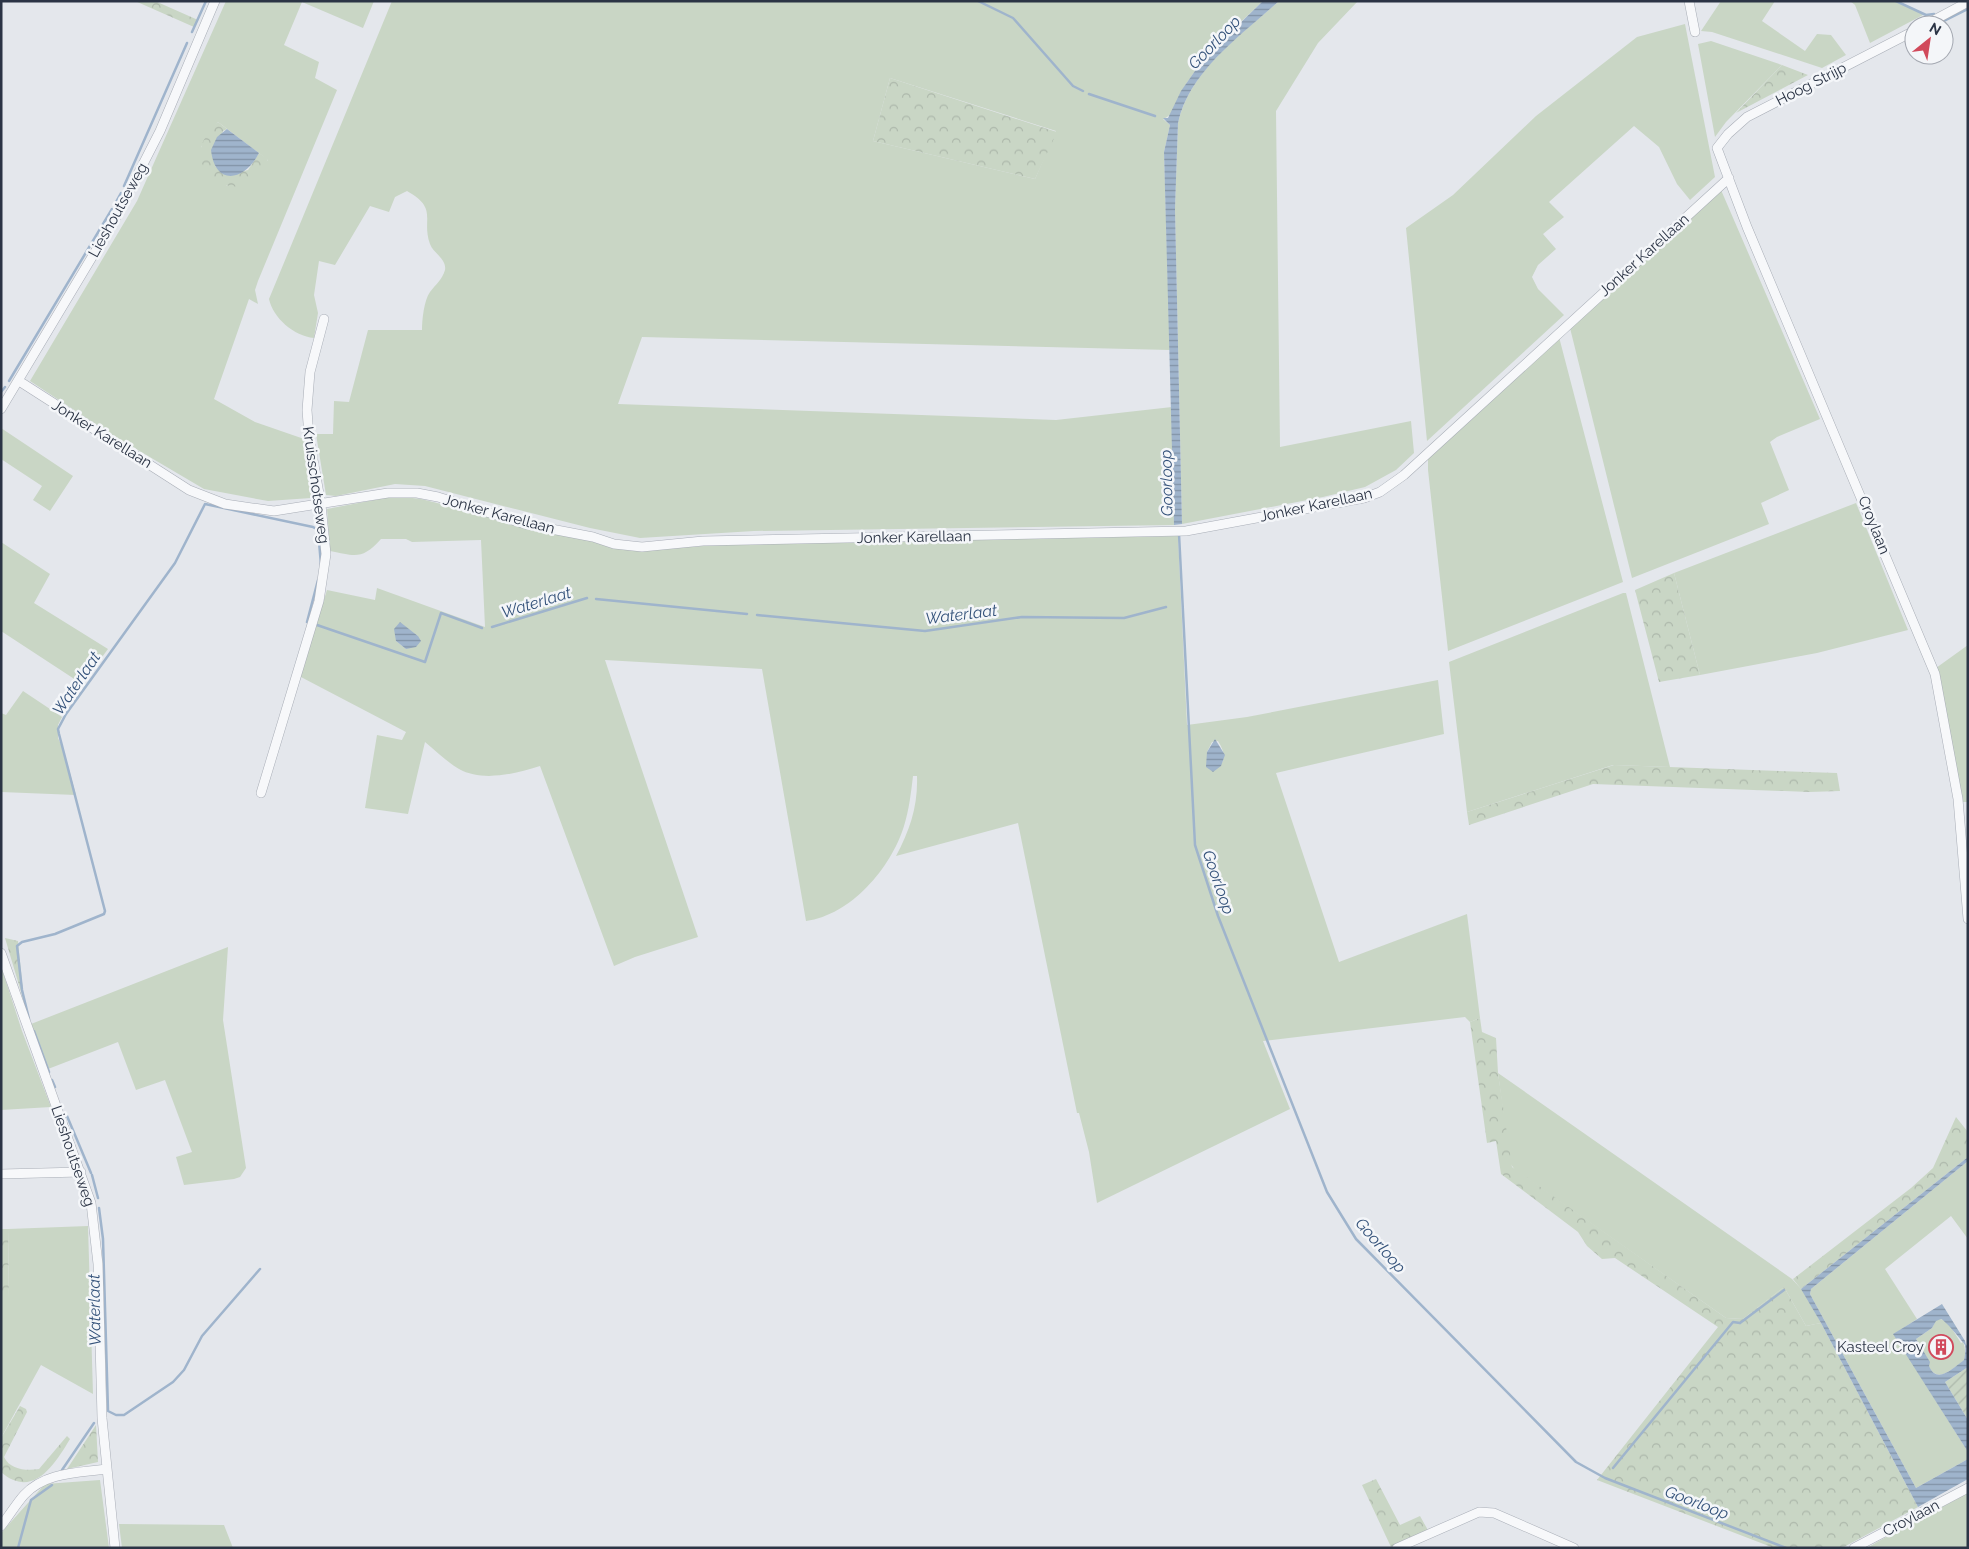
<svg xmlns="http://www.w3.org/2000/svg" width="1969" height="1549" font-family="Raleway,sans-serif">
	<defs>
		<pattern id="forest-crowns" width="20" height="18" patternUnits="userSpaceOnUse" patternTransform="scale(1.25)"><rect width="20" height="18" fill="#c9d6c5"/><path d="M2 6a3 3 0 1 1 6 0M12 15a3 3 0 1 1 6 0" fill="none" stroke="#adb8ab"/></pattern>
		<pattern id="garden-furrows" width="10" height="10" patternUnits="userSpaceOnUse" patternTransform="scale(1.25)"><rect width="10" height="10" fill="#c9d6c5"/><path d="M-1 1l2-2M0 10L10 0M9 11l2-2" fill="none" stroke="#adb8ab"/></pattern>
		<pattern id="water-rules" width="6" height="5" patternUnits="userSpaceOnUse" patternTransform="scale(1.25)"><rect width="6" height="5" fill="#9fb4cc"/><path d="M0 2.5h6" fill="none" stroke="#8293a7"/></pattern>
	</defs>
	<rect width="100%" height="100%" fill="#e4e7ec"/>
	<path fill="#c9d6c5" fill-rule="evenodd" d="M226,1H374L363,28L302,2L284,45L319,62L315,78L337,90L258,281L255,290L258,304L249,299L214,399L255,422L307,440L315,497L311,498L268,501L204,489L109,433L30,381L137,201ZM218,122L268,160L227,186L201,147Z
		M392,1H1263C1235,28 1207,52 1186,84C1179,95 1176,115 1163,119L1170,125L1164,152L1170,350L642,337L618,404L1056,420L1172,407L1174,525L754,531L640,538L590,528L425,486L395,484L336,496L326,495L316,434H333L334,401L349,402L368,330H422C422,320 424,300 430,292C436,284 442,280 445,270C447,259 433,253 430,244C421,219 439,209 407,191L395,197L389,212L370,206L335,265L319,261L314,295L318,313L314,338C294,336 273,318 269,299ZM890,78L1056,131L1035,179L873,141Z
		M1279,1H1358L1318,43L1276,111L1280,447L1411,421L1414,453L1396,470L1365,487L1323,497L1182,524L1175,209L1178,123C1189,71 1241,35 1279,1Z
		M1721,1H1775L1762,21L1805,51L1817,34L1831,35L1846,55L1822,68L1712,32L1701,31Z
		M1850,1H1898L1923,15L1870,43L1855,5Z
		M1685,24L1715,177L1690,200L1677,184L1659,147L1634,126L1549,202L1564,217L1543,234L1556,249L1538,265L1532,277L1538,289L1564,315L1427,441L1406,228L1453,195L1536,116L1637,37Z
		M1711,41L1782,65L1726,122L1715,137L1698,44Z
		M1721,190L1820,419L1777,437L1770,442L1789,490L1761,503L1769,524L1632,578L1570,328Z
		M1559,337L1623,582L1448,651L1428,470V456Z
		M1,428L73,476L50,511L33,500L42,486L1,459Z
		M395,496L421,499L602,544L654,549L754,543L1178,536L1187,725L1247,717L1438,680L1444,734L1276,773L1339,962L1467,914L1480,1018L1470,1022L1465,1017L1263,1041L1290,1109L1097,1203L1089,1152L1079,1113H1077L1018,823L896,856C910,830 918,806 917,776H913C911,793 909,810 904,826C891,868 851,915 806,921L762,669L605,660L698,937L635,957L614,966L540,766C516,774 482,782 459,769C447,762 436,751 425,742L408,814L365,808L377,735L402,740L406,732L299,676L327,590L375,600L377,588L485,627L481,540L412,542L406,539H381C362,560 356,556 330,551L327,509ZM400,623L418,636L406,649L396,641ZM1218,741C1226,754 1227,762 1213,771L1209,769L1207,752L1212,742Z
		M1856,503L1908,630L1817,653L1700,675L1674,573Z
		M1,542L50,574L34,603L108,649L82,684L1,631Z
		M1623,593H1626L1670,767L1613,765L1467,812L1449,662Z
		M1968,645V802H1963L1936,668Z
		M23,691L62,717L58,725V738L64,751L76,795L1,792V713L6,715Z
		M228,947L223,1020L246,1168L240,1177L234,1179L184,1185L176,1157L192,1152L165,1080L136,1090L118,1042L48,1069L31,1024Z
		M1,966L22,1031L51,1107L1,1110Z
		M1498,1073L1792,1279L1806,1294L1821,1323L1806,1326L1784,1287L1743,1319L1726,1318L1515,1170L1510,1163Z
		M1968,1161V1239L1951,1216L1885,1269L1917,1319L1894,1334L1968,1452V1459L1916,1488L1810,1294L1811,1289Z
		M88,1226L93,1394L41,1365L1,1438V1298H9L8,1229Z
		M1940,1319L1947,1321L1961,1343L1963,1342C1965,1346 1966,1355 1964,1360C1958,1365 1951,1371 1943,1374C1929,1380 1921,1349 1916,1339L1932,1328L1936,1320Z
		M100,1480L109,1548H1V1533L45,1484Z
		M1968,1493V1548H1867L1877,1542Z
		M119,1524L224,1525L233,1548H122Z"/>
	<path fill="url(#forest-crowns)" d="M135,1H155L198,20L194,27Z
		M1782,65L1808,75L1736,113Z
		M890,78L1057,132L1035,179L873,141Z
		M218,122L227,129L223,131L215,166L226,175L248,170L259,153L268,159C263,168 259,178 249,183C226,195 196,174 201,148C203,138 211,130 218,122Z
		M1674,573L1700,675L1659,682L1635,590Z
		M1614,765L1837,773L1840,791L1809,792L1593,784L1469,825L1467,812Z
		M5,938L18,941L24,1002Z
		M1480,1018L1482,1032L1496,1038L1498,1073L1512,1167L1726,1318L1743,1319L1784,1287L1806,1326L1821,1323L1918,1507L1842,1548H1774L1597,1480L1718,1327L1615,1258L1602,1259L1587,1246L1578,1232L1501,1174L1496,1141L1487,1143L1470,1022Z
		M1956,1117L1968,1132V1157L1801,1289L1793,1279L1911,1188L1933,1168Z
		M2,1229H8L9,1298H1Z
		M20,1406L26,1409L27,1412L4,1457C10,1470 27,1471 39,1469L67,1436L70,1439C55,1464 33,1500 1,1472V1438Z
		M96,1425L98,1462L67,1469Z
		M1376,1479L1400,1525L1420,1516L1429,1532L1391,1547L1362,1485Z"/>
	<path fill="url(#garden-furrows)" d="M1968,1367V1420L1945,1382Z"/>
	<path fill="url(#water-rules)" fill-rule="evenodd" d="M1263,1H1279C1242,35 1189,71 1178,123L1175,209L1182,524L1174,525L1164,152L1170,125L1163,118H1168L1181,91L1204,58Z
		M227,129L259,153C245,181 215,187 211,150L217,137Z
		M400,622L418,636L421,641L416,647L406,649L396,641L394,629Z
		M1215,739L1225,755L1221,766L1213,772L1206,767L1207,752Z
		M1968,1157V1161L1811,1289L1810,1294L1916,1488L1968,1459V1479L1918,1507L1821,1323L1801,1289Z
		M1942,1304L1965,1341L1966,1345L1968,1344V1367L1945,1382L1968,1420V1452L1893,1334ZM1941,1319C1946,1321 1963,1342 1965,1345C1966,1348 1965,1356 1964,1360C1953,1368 1937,1385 1929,1366L1930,1362L1916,1339L1932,1328L1936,1321Z"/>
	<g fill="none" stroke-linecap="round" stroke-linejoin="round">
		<path stroke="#9fb4cc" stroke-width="2.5" d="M978,1L1013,18L1073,86L1083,91
			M1896,1L1926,15L1934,14
			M1940,23L1968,9
			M192,32L206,1
			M1089,94L1155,116
			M124,186L187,43
			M116,202L121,193
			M9,381L112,209
			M1,392L5,387
			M1179,534L1195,845L1218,916L1327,1192L1356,1239L1576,1462L1605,1478L1786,1548
			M596,599L747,614
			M757,615L925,631L1022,617L1124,618L1166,607
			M307,622L318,580
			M317,625L425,662L441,613L482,628
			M492,627L587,598
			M29,1019L22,990L17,946L22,942L55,934L104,914L105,911L59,734L58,729L66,714L175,563L205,504L313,527L318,530L321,565
			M34,1031L49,1072
			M52,1080L55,1087
			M67,1116L91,1173
			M92,1175L98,1198
			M99,1208L103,1239L108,1410
			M108,1411L116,1415H124L173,1382L184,1370L202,1336L260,1269
			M1613,1468L1733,1322L1740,1323L1784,1290
			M62,1470L94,1423
			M18,1548L31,1500L52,1485"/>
		<defs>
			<path id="minor" d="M1689,1L1695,32
				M1925,25L1968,2
				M1914,31L1747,117L1728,134L1717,148L1747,227L1935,674L1958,799L1968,919
				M19,381L189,490L225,504L274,511L388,493H417L438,497L525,524L593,537L614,544L642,547L703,541L1186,531L1364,498L1380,492L1404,475L1729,178
				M1,409L116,217L160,131L215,1
				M261,793L319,601L326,554L321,505L309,437L307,410L310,372L324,319
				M1,953L91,1203L98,1264L102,1418L115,1548
				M1,1174L81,1172
				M1,1526C9,1516 16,1504 24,1495C45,1472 78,1473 107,1469
				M1397,1548L1479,1512L1494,1513L1574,1548
				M1854,1548L1968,1488"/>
		</defs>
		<use href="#minor" stroke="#a9aeb7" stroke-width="10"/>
		<use href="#minor" stroke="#f7f8fa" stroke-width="9"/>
	</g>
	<defs>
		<symbol id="building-ring" viewBox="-11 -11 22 22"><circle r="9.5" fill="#f4f6f9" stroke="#d1495b" stroke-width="1.5"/><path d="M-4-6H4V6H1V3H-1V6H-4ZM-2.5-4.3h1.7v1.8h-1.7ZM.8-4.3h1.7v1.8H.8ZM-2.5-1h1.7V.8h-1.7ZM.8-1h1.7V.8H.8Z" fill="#d1495b"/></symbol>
	</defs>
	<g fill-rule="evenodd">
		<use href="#building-ring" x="1927" y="1333" width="28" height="28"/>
	</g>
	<g text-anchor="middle" stroke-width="5" stroke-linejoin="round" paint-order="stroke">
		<g font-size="15" fill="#2b3445" stroke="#f4f6f9">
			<text transform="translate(1811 84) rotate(-27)" y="5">Hoog Strijp</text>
			<text transform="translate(118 210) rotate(-61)" y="5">Lieshoutseweg</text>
			<text transform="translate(1644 255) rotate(-42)" y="5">Jonker Karellaan</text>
			<text transform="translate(102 434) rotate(32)" y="5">Jonker Karellaan</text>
			<text transform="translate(316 485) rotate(82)" y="5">Kruisschotseweg</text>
			<text transform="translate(1316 505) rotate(-12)" y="5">Jonker Karellaan</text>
			<text transform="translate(499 514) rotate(15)" y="5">Jonker Karellaan</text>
			<text transform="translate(1874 525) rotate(68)" y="5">Croylaan</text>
			<text transform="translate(914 537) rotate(-1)" y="5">Jonker Karellaan</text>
			<text transform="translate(73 1156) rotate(71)" y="5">Lieshoutseweg</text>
			<text transform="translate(1911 1518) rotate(-28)" y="5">Croylaan</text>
		</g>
		<g font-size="15" fill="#2b3445" stroke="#f4f6f9" text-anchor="end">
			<text x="1924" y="1352">Kasteel Croy</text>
		</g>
		<g font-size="16" font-style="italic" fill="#34527a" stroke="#f4f6f9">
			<text transform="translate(1214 42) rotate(-46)" y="6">Goorloop</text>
			<text transform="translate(1166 483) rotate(-91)" y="6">Goorloop</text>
			<text transform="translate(536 602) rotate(-17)" y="6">Waterlaat</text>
			<text transform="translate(961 614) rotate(-7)" y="6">Waterlaat</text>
			<text transform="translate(76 683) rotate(-56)" y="6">Waterlaat</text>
			<text transform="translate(1219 882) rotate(71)" y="6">Goorloop</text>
			<text transform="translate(1381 1245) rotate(49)" y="6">Goorloop</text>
			<text transform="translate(94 1310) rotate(-91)" y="6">Waterlaat</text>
			<text transform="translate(1697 1502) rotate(21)" y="6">Goorloop</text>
		</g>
	</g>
	<rect width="1969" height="1549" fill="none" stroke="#2b3445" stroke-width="5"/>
	<g transform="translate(1929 40) rotate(30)"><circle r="24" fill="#f4f6f9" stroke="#a4a8b1"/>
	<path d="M0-4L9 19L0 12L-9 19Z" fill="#d1495b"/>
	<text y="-8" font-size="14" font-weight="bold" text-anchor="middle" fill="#2b3445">N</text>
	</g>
</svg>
